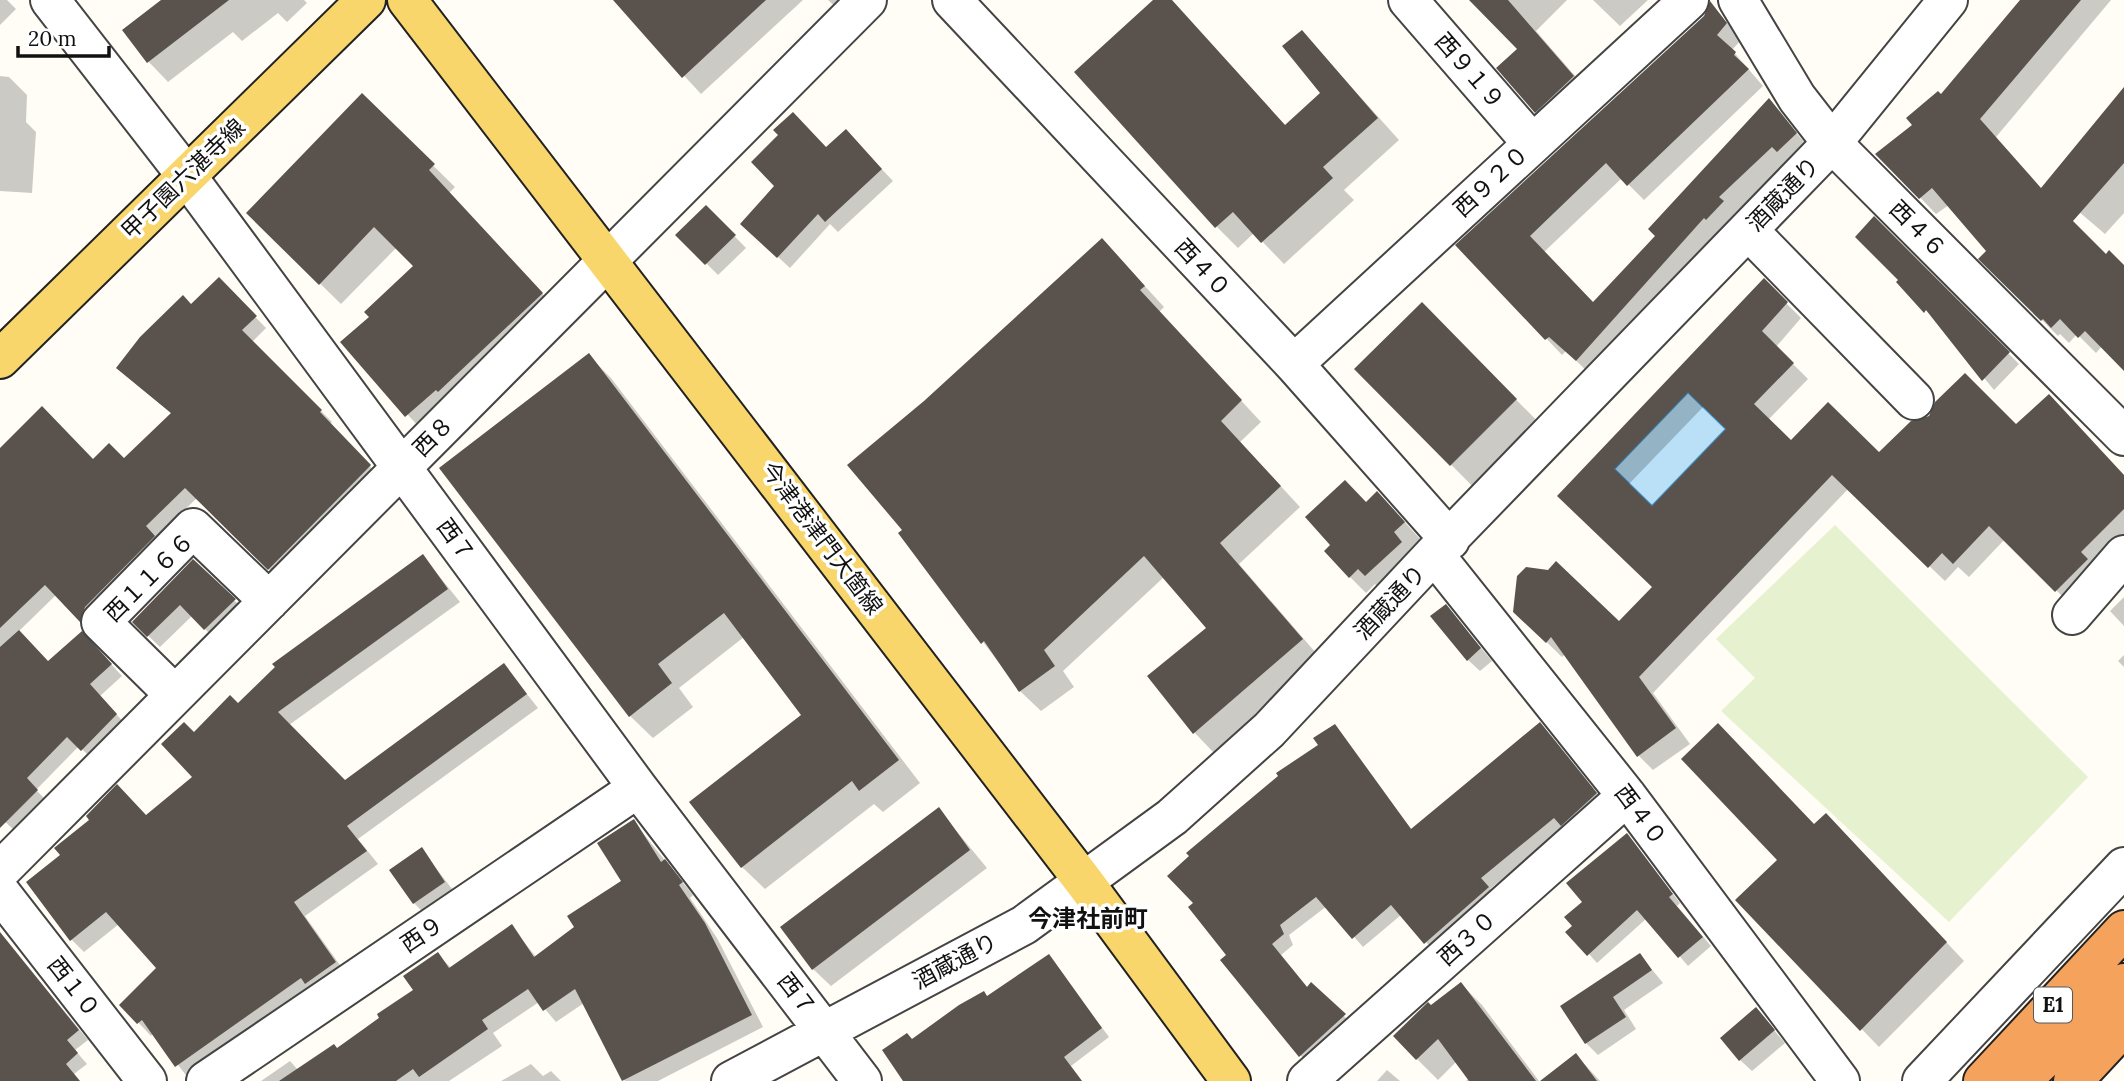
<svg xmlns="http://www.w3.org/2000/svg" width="2124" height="1081" font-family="Lora,'Noto Sans JP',serif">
	<rect width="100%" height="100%" fill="#fffdf5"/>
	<path fill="#e6f2cf" d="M1835,525L2088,777L1949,922L1721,711L1755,678L1716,639Z"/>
	<path fill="#b9e0f7" stroke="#3f96cf" stroke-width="2" d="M1688,392L1726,429L1652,506L1614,469Z"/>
	<path fill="#0003" fill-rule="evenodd" d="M0,0H7L16,9L0,25Z
		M164,0H304L307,3L287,22L278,13L242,41L233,32L168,82L148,61Z
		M614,0H803L701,94Z
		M828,0H849L839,10Z
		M1156,0H1171L1286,126L1323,94L1302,32L1399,140L1344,190L1354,200L1284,264L1254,233L1238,248L1216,226Z
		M1472,0H1567L1536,31L1596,100L1558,134L1536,111L1520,49Z
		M1593,0H1648L1620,26Z
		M2022,0H2111L1996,137L2124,306V368L2102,346L2096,353L2077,334L2069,343L2060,334L2058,336L1981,259L1988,251L1949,205L1936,214L1878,154L1914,125L1941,96Z
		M1711,4L1741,40L1732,50L1763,86L1644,200L1622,178L1544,252L1594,304L1657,236L1769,101L1811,150L1789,161L1734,214L1738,218L1592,376L1566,351L1562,355L1458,245L1705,17Z
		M0,76L9,77L27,95L26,122L36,132L32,193L0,191Z
		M2124,90V213L2105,234L2071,205Z
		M362,96L455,187L449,193L563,316L428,437L342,342L371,317L416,266L397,247L341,304L248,213Z
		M857,143L893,181L838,232L830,224L790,268L754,235L826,149Z
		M706,207L746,248L718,275L678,235Z
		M1874,219L2019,364L1994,390L1937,321L1898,282L1901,280Z
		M1122,261L1164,307L1159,312L1261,422L1240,442L1300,507L1239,564L1322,660L1214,753L1194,732L1208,628L1164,577L1063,671L1074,687L1041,711L1020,691L901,533Z
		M219,280L266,328L252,342L332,422L330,424L380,477L280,580L197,498L155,538L164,548L91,631L56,595L19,631L48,663L93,645L122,676L100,696L127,726L93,760L79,746L36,790L48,802L17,833L0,817V455L125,461L172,414L130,379L191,306Z
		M1764,281L1801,318L1776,347L1808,379L1768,420L1791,443L1879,455L2016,427L2124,475V539L2071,605L2005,539L1969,577L1958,567L1945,581L1848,489L1653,693L1690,744L1653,770L1638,755L1565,654L1562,657L1531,627L1619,623L1654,587L1574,511ZM1704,406L1728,429L1652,508L1628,485Z
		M1422,304L1548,432L1483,497L1357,369Z
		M588,355L611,378L920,783L883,812L874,804L765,889L742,867L804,715L744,637L679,688L693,707L653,738L630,716Z
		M1366,504L1393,509L1420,539L1409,550L1416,559L1382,591L1375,584L1366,593L1350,577Z
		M423,556L460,602L289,725L345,782L504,665L538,708L358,839L378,864L305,916L347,975L189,1079L153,1033L151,1036L122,1005L158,968L119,924L84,952L71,939L146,817L194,777V734L238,705Z
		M194,561L246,612L217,641L192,616L160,647L134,622Z
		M2124,597V626L2110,611Z
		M1446,606L1492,661L1480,671L1468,660Z
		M2124,655V667L2118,661Z
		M1334,727L1412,830L1550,734L1606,804L1565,827L1490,889L1498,898L1435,952L1401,915L1363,947L1327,906L1289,935L1293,945L1281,955L1308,988L1355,1025L1310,1066L1253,1001L1256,999L1229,955L1320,745Z
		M939,810L987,868L831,986L813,969Z
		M633,821L693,895L690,898L717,938L763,1027L658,1081H625L584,1003L556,1022L539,1002L493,1033L502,1046L449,1081H261L290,1061L298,1070L337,1050L415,990L438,954L451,968L512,927L536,957L576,928L623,881Z
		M1814,826L1844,833L1964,961L1879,1047L1737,900Z
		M1627,835L1680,903L1677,906L1711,946L1688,966L1647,918L1597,963L1589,954L1574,926L1585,902Z
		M421,849L456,894L426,915L414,903Z
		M0,933L88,1040L75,1050L87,1064L74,1074L79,1081H0Z
		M1640,955L1663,983L1624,1010L1636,1029L1598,1055L1586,1043L1562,1006Z
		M1049,957L1109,1037L1071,1066L1082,1081H904L913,1040L988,997Z
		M1461,984L1482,1005L1539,1081H1466L1469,1078L1457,1061L1438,1080L1417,1059L1431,1007Z
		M1756,1009L1785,1043L1752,1071L1740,1060Z
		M1576,1055L1600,1081H1543Z
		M531,1064L543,1076L551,1071L561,1081H501Z
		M1387,1070L1400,1081H1377Z"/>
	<path fill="#5a524d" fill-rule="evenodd" d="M161,0H229L147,63L122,30Z
		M613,0H766L682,78Z
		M1153,0H1172L1285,125L1320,93L1282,46L1302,30L1378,118L1323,167L1333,178L1261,243L1233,212L1215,228L1074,72Z
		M1469,0H1508L1574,76L1535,113L1496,68L1517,49Z
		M2020,0H2081L1980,119L2041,188L2124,87V163L2073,221L2106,254L2109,250L2124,265V371L2085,331L2078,338L2060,319L2051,328L2043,319L2041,321L1978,259L1986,251L1932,188L1919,199L1875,154L1912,125L1906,118L1938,91L1941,94Z
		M1710,1L1727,23L1717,35L1736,52L1734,55L1749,69L1627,186L1606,163L1530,236L1593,302L1655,236L1648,229L1769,98L1797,133L1777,152L1772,147L1719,197L1724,201L1706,220L1704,218L1576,361L1549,337L1545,340L1455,245L1704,16Z
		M362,93L435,164L429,170L543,293L438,392L436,390L405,417L340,342L369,317L364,312L413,266L374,227L319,285L246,213Z
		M793,112L826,147L846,129L882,169L825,222L818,214L777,258L740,224L774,186L751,162L778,135L773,130Z
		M706,205L736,235L705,265L675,235Z
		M1874,216L2010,352L1982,381L1926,310L1924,313L1896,282L1898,280L1855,237Z
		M1102,238L1145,286L1140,290L1242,400L1221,421L1281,486L1220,543L1303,639L1193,734L1147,676L1206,628L1144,556L1044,650L1055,666L1019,692L984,641L981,644L898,533L902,530L847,465L924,401Z
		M219,277L257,316L242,330L322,410L320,412L371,465L268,570L185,488L146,526L155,536L85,607L80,622L45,585L0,628V448L42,406L93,459L109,443L124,458L171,413L116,368L140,337L183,295L191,304Z
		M1764,278L1788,302L1762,331L1794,363L1754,404L1791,440L1828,402L1879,452L1911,421L1929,416L1935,402L1965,373L2016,424L2049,394L2124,475V509L2081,552L2088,559L2055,592L1989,526L1953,564L1942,553L1928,568L1832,475L1639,677L1676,728L1637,757L1551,637L1546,643L1513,612L1517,576L1526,567L1548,570L1556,561L1619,621L1652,587L1557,496ZM1688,392L1726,429L1652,506L1614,469Z
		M1422,302L1517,399L1450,466L1354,369Z
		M589,353L899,760L859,791L852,781L741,868L689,802L801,715L724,613L658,664L672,683L629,717L439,468Z
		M1345,480L1366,502L1377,491L1405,522L1394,532L1402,542L1365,576L1358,569L1349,578L1324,551L1330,545L1305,517Z
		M423,554L448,589L278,712L345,780L504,663L527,694L347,826L367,851L294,902L336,962L305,984L301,978L175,1067L142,1020L137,1024L119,1005L156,968L106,912L70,941L26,882L60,855L54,848L89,820L86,816L117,784L146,815L192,777L161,744L184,722L194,732L230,695L238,703L275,667L272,664Z
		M193,559L236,599L204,630L180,605L147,637L132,622Z
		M1446,604L1481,648L1467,661L1430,616Z
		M19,630L48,661L82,631L112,664L90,684L117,714L81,751L67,737L27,778L38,790L0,828V647Z
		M1540,722L1597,793L1561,826L1554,818L1481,878L1489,887L1424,944L1391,905L1352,939L1316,897L1280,925L1284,934L1272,944L1307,987L1311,982L1346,1014L1299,1057L1220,960L1226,955L1188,907L1193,903L1167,876L1189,856L1186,853L1278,776L1276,773L1318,745L1313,738L1335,724L1411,829Z
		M1718,723L1814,824L1826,813L1947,942L1860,1031L1735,900L1777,860L1681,759Z
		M939,807L970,850L812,970L780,927Z
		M634,819L661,862L665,859L683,882L679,885L705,923L752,1015L622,1081L575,989L543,1011L528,989L482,1020L488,1029L419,1077L413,1069L396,1081H279L334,1044L337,1048L379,1018L377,1014L413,990L403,976L438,952L449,968L512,924L534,957L574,927L567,916L621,881L597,843Z
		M1627,833L1673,894L1669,897L1703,937L1678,958L1637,910L1587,956L1565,932L1572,926L1564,917L1582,902L1566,883Z
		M422,847L445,882L413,904L389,870Z
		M0,932L79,1030L67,1040L78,1053L66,1064L80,1081H0Z
		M1640,953L1652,970L1613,997L1626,1017L1585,1044L1560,1006Z
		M1049,954L1102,1028L1064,1057L1082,1081H903L882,1050L907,1033L912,1039L959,1005L984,991L987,996Z
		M1461,982L1536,1081H1469L1438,1039L1416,1060L1393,1036L1428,1002L1431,1005Z
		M1756,1007L1775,1030L1739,1061L1720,1038Z
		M1576,1053L1597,1081H1540Z"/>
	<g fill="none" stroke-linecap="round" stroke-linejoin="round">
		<defs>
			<path id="minor" d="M50,0L186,175L638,788L862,1081
				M952,0L1294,364L1450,540
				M1408,0L1532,143
				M1738,0L1797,98L1832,143L2124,436
				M1748,230L1914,400
				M1294,364L1689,0
				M1434,554L1627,796L1840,1081
				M2072,615L2124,555
				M175,695L101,622L193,528L269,601
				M0,871L867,0
				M0,892L147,1081
				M206,1081L638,788
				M731,1081L1024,925L1172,817L1269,730L1434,554L1832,143L1948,0
				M1307,1081L1627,796
				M1922,1081L2124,867"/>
			<path id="major" d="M407,0L1085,883L1231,1081
				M0,359L366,0"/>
			<path id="highway" d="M1983,1081L2124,930
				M2021,1081L2124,983
				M2073,1081L2124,1026"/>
		</defs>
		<use href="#minor" stroke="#444" stroke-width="42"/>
		<use href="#major" stroke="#222" stroke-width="42"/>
		<use href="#highway" stroke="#222" stroke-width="42"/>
		<use href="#minor" stroke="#fff" stroke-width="38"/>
		<use href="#major" stroke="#f9d66b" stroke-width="38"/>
		<use href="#highway" stroke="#f5a25d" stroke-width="38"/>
	</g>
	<g text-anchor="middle" stroke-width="7" stroke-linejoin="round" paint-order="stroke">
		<rect fill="#fff" stroke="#585858" stroke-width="2" x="2034" y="987.5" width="38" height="35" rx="5"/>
		<g font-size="21" font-weight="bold" fill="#111">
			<text x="2053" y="1012">E1</text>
		</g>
		<g font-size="23" fill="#111" stroke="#fff">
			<text transform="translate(1470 71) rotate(49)" y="8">西９１９</text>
			<text transform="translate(183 179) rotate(-44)" y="8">甲子園六湛寺線</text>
			<text transform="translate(1491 181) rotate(-43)" y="8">西９２０</text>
			<text transform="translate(1783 194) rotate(-46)" y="8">酒蔵通り</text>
			<text transform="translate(1918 229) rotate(45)" y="8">西４６</text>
			<text transform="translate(1203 268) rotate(47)" y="8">西４０</text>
			<text transform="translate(433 436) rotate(-45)" y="8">西８</text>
			<text transform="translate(822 538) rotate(53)" y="8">今津港津門大箇線</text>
			<text transform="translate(456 540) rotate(54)" y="8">西７</text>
			<text transform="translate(149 577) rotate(-45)" y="8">西１１６６</text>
			<text transform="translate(1390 602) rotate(-47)" y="8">酒蔵通り</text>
			<text transform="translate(1641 815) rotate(53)" y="8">西４０</text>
			<text transform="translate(422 934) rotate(-34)" y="8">西９</text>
			<text transform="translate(1467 938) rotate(-42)" y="8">西３０</text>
			<text transform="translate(955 961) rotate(-28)" y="8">酒蔵通り</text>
			<text transform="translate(74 987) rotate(52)" y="8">西１０</text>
			<text transform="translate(797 994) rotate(52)" y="8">西７</text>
		</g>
		<g font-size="24" font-weight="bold" fill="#111" stroke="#fff">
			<text x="1088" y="927">今津社前町</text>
		</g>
	</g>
	<path d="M18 46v10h91v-10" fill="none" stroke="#111111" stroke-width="3.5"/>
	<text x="28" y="46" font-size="21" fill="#111111" stroke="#ffffff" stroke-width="5" paint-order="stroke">20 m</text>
</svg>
